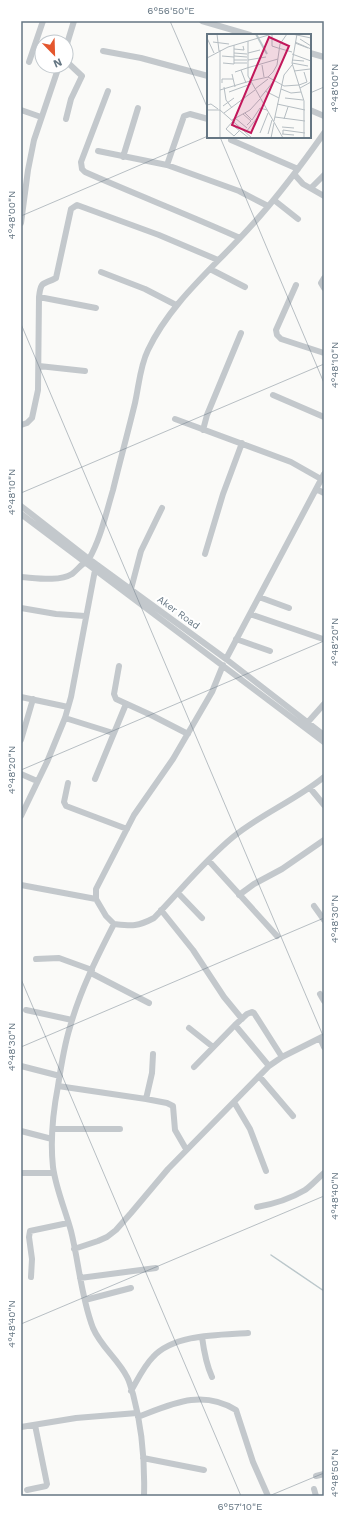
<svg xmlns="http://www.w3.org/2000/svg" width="345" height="1517" font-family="'Work Sans',sans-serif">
	<rect width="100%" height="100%" fill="#fafaf8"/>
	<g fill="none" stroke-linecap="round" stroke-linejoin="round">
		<path stroke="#bbc7cb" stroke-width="1.5" d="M271,1255L324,1291"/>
		<path stroke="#c3c8cc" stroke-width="6" d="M202,21L250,35
			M66,47L74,21
			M103,51L141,58L208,76
			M310,53L324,57
			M29,62L43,21
			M108,91L81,162L82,169L85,172C137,195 189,215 240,238
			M21,110L41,117
			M310,110L324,116
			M66,119L71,99L82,76L66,61
			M231,140L298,169
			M98,151L167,165L239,191L268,206
			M123,157L138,108
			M167,165L184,116L190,114L208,119
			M294,174L303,184L324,196
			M311,188L324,175
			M274,200L298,219
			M21,223L28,170L34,140L59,66
			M210,269L245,287
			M101,272L145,289L176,305
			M324,278L321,283L324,288
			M296,285L276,330L277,335L281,339L324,353
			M39,297L96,308
			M39,366L85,371
			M273,395L324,417
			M175,419L291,462L321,479
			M21,425L27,423L32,418L38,390L39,297C41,280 43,285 56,278L71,209L77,205L159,235L218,260
			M203,430L207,415L241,333
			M316,489L324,493
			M21,506L89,559L226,659L324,735
			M21,514L324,742
			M205,554L223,494L242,443
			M89,559C101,538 106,513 113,490C120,461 128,432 135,403C139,385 140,366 148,350C169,306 206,274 239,239C271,206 298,170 324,133
			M21,577C36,578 59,582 72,574C76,571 80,566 84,563
			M131,589L141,551L162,508
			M259,597L289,608
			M21,608L56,614L85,616
			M250,614L323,639
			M236,639L270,651
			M226,659L324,474
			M223,665L212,692L173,759L134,815L96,889V899L106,916L114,924C132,926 137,927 154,918C180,891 204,861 233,837C261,814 296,800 324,777
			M119,666L114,694L116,699L151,715L188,734
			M21,697L68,707
			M65,718L113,733
			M308,722L324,704
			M21,740L33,699
			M21,774L37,781
			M95,779L126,704
			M68,783L64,802L66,806L127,829
			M310,788L324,805
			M21,816L47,762L65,718L71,697L95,570
			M209,861L277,936
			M21,885L96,899
			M178,893L202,918
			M239,895L254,884L282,869L324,840
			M314,906L324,920
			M161,910L193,950L224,997L242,1019
			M114,924C97,957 80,991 70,1027C64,1046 61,1066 58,1086C53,1112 50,1140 53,1167C56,1189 65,1209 71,1231C79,1263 81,1297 93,1328C101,1347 118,1359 127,1377C130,1382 131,1389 133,1394C142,1427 145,1462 144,1496
			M36,959L59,958L92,970
			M91,973L149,1003
			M320,994L324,1001
			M26,1010L72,1020
			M189,1028L213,1047
			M320,1038L324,1047
			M21,1066L60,1076
			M269,1066L235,1025L247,1014L252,1012L254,1013L282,1057
			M194,1067L235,1025
			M259,1076L293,1116
			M58,1086L146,1099L167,1103L173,1106L175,1130L186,1149
			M146,1099L152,1073L153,1054
			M234,1102L250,1129L266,1171
			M53,1129H120
			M21,1131L52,1139
			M21,1173H54
			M257,1207C274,1204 290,1199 305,1190C312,1185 317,1179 324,1173
			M74,1249L98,1241L107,1237L116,1230L131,1213L168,1169L269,1066L282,1057L324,1036
			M31,1277L32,1259L29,1237L30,1231L68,1223
			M80,1278L156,1268
			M85,1300L131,1288
			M202,1337C204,1352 206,1364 212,1377
			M131,1391C138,1379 144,1366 153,1357C174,1334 219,1335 248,1333
			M138,1417C172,1404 201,1389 236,1410L253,1462L268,1496
			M21,1427L76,1418L137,1413
			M143,1458L204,1470
			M316,1476L324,1474
			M314,1489L316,1496
			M27,1490L46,1486L47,1484L35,1425"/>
	</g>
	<path fill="none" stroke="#657683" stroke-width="1" stroke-opacity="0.45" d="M170,21L208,109M310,93L324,87M220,137L324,383M21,216L208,136M21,324L324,1038M21,493L324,364M21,770L324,641M21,979L241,1496M21,1047L324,918M21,1324L324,1196M269,1496L324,1473"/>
	<g text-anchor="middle" stroke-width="4" stroke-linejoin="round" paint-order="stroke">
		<g font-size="10" fill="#657683" stroke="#fff">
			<text transform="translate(179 612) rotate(36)" y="4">Aker Road</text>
		</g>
	</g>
	<g transform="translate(207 34)">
		<rect width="104" height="104" fill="#fafaf8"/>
		<path fill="none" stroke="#bbc7cb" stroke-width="2" d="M49,0L60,20"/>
		<path fill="none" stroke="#b5bdc2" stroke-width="1" d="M10,0L12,17M65,0V12L71,14M85,0L104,4M90,0L85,29L97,67V104M0,4L7,19M93,5L104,12M41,7V42L76,104M6,8L22,10M88,8L104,15M88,9L101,14M71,14L85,18M27,15L37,16L36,12M13,16V104M27,19L40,20M41,19L53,16M85,20L104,27M15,22L27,23M27,22L40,23M0,24L21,13L65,0M27,26H40M41,26L59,23M85,26L97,27M16,29L27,30V11M27,29H40M85,29L101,32M55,31L57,43M40,34L71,25M34,36L39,49M87,37L103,35M28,38L40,34M25,40L28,53M61,43L77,52L92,51M43,47L61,43L66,38L70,31L73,10L80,0M15,49V45H26M92,51L100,48L97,38M17,53L19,66L25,74M93,54L104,48M48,55L61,45M74,55L84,59L94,58M13,56L43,47M58,57L72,64M22,58L44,50M53,64L66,48M78,64L96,66M70,70L98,76M0,71L4,70L11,75M16,72L27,64M0,76H13L45,104M17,79L48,56M38,79L45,86L53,74L60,76M36,80L44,87L40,91M68,83L98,87M28,84L40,94M77,85L81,73M25,86L43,76L53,65M26,87L19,95L27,102L32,97M67,87L77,41L85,31M24,90L42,104M75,93L87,94M39,98L50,84M53,99L61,79M61,100L65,86M75,100L87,101M76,100V96L98,99M64,104L67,89"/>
		<path fill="#c2185b" fill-opacity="0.15" stroke="#c2185b" stroke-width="2" d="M62,3L82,12L44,99L25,91Z"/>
		<rect width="104" height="104" fill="none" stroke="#657683" stroke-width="2"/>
	</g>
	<rect width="345" height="1517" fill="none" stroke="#ffffff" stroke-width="44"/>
	<g transform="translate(54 54) rotate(157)"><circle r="19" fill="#ffffff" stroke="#c1c8cd"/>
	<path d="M0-3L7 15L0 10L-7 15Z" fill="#e4572e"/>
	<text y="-6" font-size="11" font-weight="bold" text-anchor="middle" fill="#657683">N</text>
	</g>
	<rect x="22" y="22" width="301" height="1473" fill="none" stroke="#657683" stroke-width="1.5"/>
	<g font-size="10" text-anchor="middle" fill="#657683">
		<text x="171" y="14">6°56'50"E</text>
		<text transform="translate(334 88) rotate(-90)" y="4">4°48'00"N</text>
		<text transform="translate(11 215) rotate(-90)" y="4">4°48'00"N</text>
		<text transform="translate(334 365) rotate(-90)" y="4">4°48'10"N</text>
		<text transform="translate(11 492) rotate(-90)" y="4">4°48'10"N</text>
		<text transform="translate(334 642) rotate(-90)" y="4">4°48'20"N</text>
		<text transform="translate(11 770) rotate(-90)" y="4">4°48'20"N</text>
		<text transform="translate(334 919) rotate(-90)" y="4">4°48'30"N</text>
		<text transform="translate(11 1047) rotate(-90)" y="4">4°48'30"N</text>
		<text transform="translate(334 1196) rotate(-90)" y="4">4°48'40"N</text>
		<text transform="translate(11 1324) rotate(-90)" y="4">4°48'40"N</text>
		<text transform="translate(334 1473) rotate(-90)" y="4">4°48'50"N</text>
		<text x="240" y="1510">6°57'10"E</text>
	</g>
</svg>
